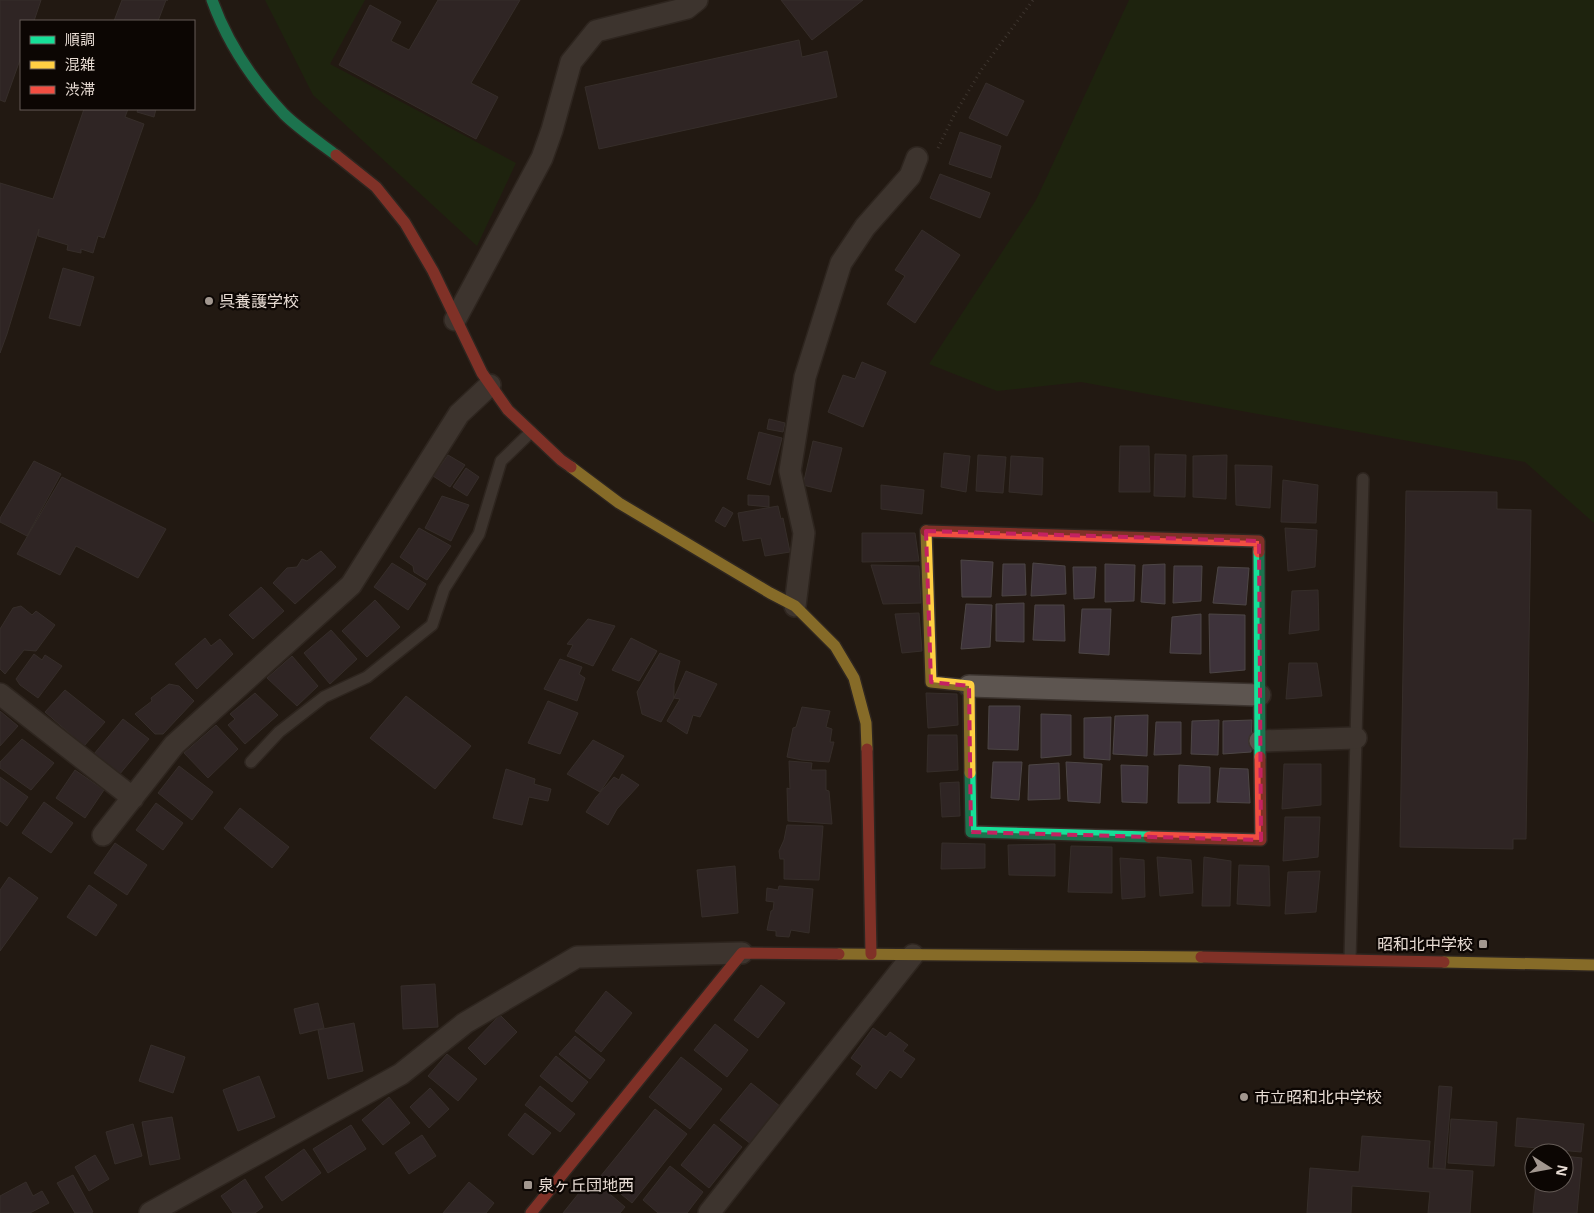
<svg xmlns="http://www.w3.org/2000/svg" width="1594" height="1213" font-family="'Noto Sans','Noto Sans JP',sans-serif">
	<rect width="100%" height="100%" fill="#231912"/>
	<path fill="#192f0b" d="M265,0H365L330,64L516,163L477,246L313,95Z
		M1129,0H1594V523L1525,462L1081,382L997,391L929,364L1036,200Z"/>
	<path fill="#3e333b" stroke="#4d4646" d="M0,0H41L34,21H21V57L5,102L0,100Z
		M122,0H168H166L158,21H114Z
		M438,0H520L471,83L498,97L476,139L339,65L370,5L401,22L391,41L409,50Z
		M781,0H863L812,40Z
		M799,40L802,57L827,51L837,97L599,149L585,87Z
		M986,83L1024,101L1007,136L969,118Z
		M84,109H128L125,117L144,124L104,238L98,236L93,253L81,249V253L67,250L68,245L38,236L39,229L7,334L0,353V183L53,199Z
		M138,109H156L154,117L137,112Z
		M960,132L1001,146L991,178L949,164Z
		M940,174L990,193L980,218L930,198Z
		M922,230L960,255L915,323L887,304L905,276L895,270Z
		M63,268L94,277L80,326L49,318Z
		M862,362L886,372L863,427L828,412L843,375L855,379Z
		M769,419L785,423L783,432L767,429Z
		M759,432L782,438L770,485L747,479Z
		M813,441L842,448L831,492L803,485Z
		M1120,446H1149L1150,492H1119Z
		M944,453L970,456L966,492L941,487Z
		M1155,454L1186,455L1185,497L1154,496Z
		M448,455L465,465L450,487L433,476Z
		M978,455L1006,457L1003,493L976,491Z
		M1227,455L1226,499L1193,497V456Z
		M1011,456L1043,458L1042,495L1009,492Z
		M34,461L61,474L27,536L0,522V518Z
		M1235,465L1272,466L1270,508L1236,505Z
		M466,468L479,477L467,496L453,487Z
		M62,477L166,529L138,578L76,546L60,575L17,554Z
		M1283,480L1318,485L1316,523L1281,522Z
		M881,485L924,490L922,514L881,509Z
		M1406,491L1497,492V509L1531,510L1526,839H1513V849L1400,847Z
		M748,495L769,496V507L748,505Z
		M442,496L469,505L451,541L425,528Z
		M778,506L781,519L783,518L790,552L765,556L761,538L743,541L738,513Z
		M723,507L733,513L725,527L715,521Z
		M419,528L451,546L427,580L414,572L413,566L400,557Z
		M1285,528L1317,530L1315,567L1288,571Z
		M862,533H915L919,561L862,562Z
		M321,551L336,567L295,604L273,583L287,568L297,567L302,559L307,561Z
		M961,560L993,562L991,597H962Z
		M392,563L426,584L408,610L374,587Z
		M1033,563L1065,566L1066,594L1031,596Z
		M1003,564H1025L1026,595L1002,596Z
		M1105,564L1135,565L1134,601L1105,602Z
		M1165,564V604L1141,602L1143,565Z
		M871,565L919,566L921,603L883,604Z
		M1174,566H1202L1201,601L1173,603Z
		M1073,567H1096L1094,598L1074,599Z
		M1218,567L1249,568L1246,605L1213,603Z
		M261,587L284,611L253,639L229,615Z
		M1318,590L1319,630L1289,634L1292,591Z
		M375,600L400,627L367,657L342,631Z
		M1024,603V642L996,641V604Z
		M966,604L992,605L990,647L961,649Z
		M1035,605H1064L1065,641L1033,640Z
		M21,606L32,615L36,611L55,625L36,651L24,650L5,674L0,669V629L13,608Z
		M1082,609H1111L1109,655L1079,653Z
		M919,613L922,651L902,653L895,614Z
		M1201,614V654L1170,653L1172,617Z
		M1209,614L1245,615V670L1210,673Z
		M588,619L615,626L593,666L567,656L573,645L567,644Z
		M331,630L357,659L330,684L304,653Z
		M205,638L211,646L220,639L233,654L197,689L175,664Z
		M631,638L657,651L639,681L612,670Z
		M660,653L680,661L674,684V698L661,722L642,714L637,692Z
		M34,654L42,660L45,655L62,666L38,698L20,685L16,679Z
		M292,656L318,686L297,706L267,678Z
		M560,659L582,667L579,674L585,678L577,701L544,689Z
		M1289,663H1317L1322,696L1286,699Z
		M686,671L717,684L700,717L693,715L687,734L667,721L680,699L674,698Z
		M169,684L179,686L194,701L163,734H155L135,714L152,701L151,698Z
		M65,690L105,722L84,746L45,712Z
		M255,693L278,715L245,744L228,725L235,719L230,714Z
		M926,693L957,694L958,725L928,728Z
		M406,696L471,746L435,789L370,738Z
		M548,701L578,713L560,754L528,743Z
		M989,706H1020L1018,750L988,749Z
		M802,707L830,711L826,727L832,729L830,742H834L829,762L802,760L787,757L793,728L796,727Z
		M0,711L18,726L0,746Z
		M1041,714L1071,715V755L1041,758Z
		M1148,715L1147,756L1113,754L1115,716Z
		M1111,717L1110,760L1084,758V718Z
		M123,719L149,739L119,775L94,754Z
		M1219,720L1218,755L1191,754L1192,721Z
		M1252,720L1251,752L1223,754V721Z
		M1156,722H1181V754L1154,755Z
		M216,725L238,749L208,778L184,753Z
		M928,735H957L958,770L927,772Z
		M22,739L54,763L31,790L0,768V762Z
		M593,740L624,756L600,792L567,774Z
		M789,761L812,763L811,770H826V790L829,791L832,824L788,821L787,788L790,789Z
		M993,762H1022L1019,800L991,798Z
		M1066,762L1102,764L1100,803L1068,801Z
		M1059,763L1060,799L1028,800L1029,765Z
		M1284,764H1321V805L1282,809Z
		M1121,765L1148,766L1147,803L1122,802Z
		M1179,765L1210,767V803H1178Z
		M179,766L213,792L192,820L158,793Z
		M1220,768L1248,769L1250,803L1217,802Z
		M506,769L535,779L534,784L551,789L548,801L529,797L522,825L493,818Z
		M75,770L104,790L85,818L56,798Z
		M622,774L639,785L617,809L608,825L586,812L596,797L614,777L619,780Z
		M0,777L28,797L7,826L0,821Z
		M959,782L960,816L942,817L940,783Z
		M44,802L73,823L51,853L22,833Z
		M156,803L183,823L163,850L136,830Z
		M240,808L289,847L272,868L224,828Z
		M1285,817H1320L1318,857L1283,861Z
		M787,825L823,826L819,880L784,879V859H780L779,851L784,840Z
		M115,843L147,865L127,895L94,873Z
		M942,843L985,844V868L941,869Z
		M1055,844V876L1009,875L1008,845Z
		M1071,846L1112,847V893L1068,892Z
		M1157,857L1191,860L1193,893L1160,896Z
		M1204,857L1231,861L1230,906H1202Z
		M1120,858L1144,860L1145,897L1122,899Z
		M1239,865L1269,866L1270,906L1237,904Z
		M735,866L738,913L702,917L697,870Z
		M1320,871L1316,912L1285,914L1288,872Z
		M9,877L38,898L0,951V890Z
		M89,885L117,905L96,936L67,917Z
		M779,886L813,889L809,933L791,930L789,937L776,936V931L767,930L771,911L773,910L774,902L766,901L767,888L778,890Z
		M435,984L438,1027L403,1029L401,986Z
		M761,985L785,1003L758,1038L734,1020Z
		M606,991L632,1013L601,1052L575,1031Z
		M318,1003L324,1028L300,1034L294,1009Z
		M500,1015L517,1032L485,1065L468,1048Z
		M354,1023L363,1071L328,1079L318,1030Z
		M715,1024L748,1050L727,1077L694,1050Z
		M873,1028L886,1037L890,1032L908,1045L903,1051L915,1059L901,1078L890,1070L876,1089L856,1074L862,1066L851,1058Z
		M575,1036L605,1060L590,1079L559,1054Z
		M151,1045L185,1057L173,1093L139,1081Z
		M447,1054L477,1079L458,1101L428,1076Z
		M556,1056L588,1082L572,1102L540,1076Z
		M681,1057L722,1089L690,1129L649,1097Z
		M259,1076L275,1117L238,1131L223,1090Z
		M751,1083L781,1107L751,1144L720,1120Z
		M540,1086L575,1114L560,1132L525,1105Z
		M1439,1086L1452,1087L1445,1169L1433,1168Z
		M430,1088L449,1109L429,1128L410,1107Z
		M389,1097L410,1123L383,1145L362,1120Z
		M655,1109L687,1134L632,1203L600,1177Z
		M525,1113L551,1133L533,1155L508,1135Z
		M172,1117L180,1159L150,1165L142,1122Z
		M1517,1118L1584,1124L1581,1152L1515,1146Z
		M1451,1119L1497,1122L1494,1166L1448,1163Z
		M133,1124L142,1156L115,1164L106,1132Z
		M714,1124L742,1147L709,1188L681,1165Z
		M351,1125L366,1149L328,1173L313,1149Z
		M422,1135L436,1156L409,1174L395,1153Z
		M1362,1136L1430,1141L1428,1168L1473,1171L1470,1213H1428L1430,1192L1352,1186L1351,1213H1307L1310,1168L1359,1172Z
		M304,1149L321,1173L282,1201L265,1177Z
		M95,1155L109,1179L89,1191L75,1167Z
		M1564,1156L1582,1158L1577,1213H1533L1536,1183H1564Z
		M670,1166L703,1192L687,1213H658L643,1200Z
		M73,1175L93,1212L91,1213H75L57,1183Z
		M591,1178L625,1207L620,1213H563Z
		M245,1179L263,1207L255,1213H233L221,1196Z
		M26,1182L33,1196L42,1191L49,1203L30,1213H0V1196Z
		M469,1182L494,1203L486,1213H443Z"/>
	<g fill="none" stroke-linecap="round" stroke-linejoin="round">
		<defs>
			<path id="lane" d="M251,762L279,732L324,697L367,677L432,625L444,589L479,534L501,461L531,432
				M1350,959L1363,479"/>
			<path id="street" d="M455,320L542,158L552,130L571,62L596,31L687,8L697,0
				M795,606L804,533L790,471L805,377L841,263L865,227L910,176L917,158
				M969,686L1260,695
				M0,694L133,798
				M1260,741L1356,738
				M103,835L174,745L351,585L459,414L490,385
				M150,1213L401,1074L465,1023L577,957L742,953
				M709,1213L913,955"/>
			<path id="fast" d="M212,0C227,42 254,82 284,114C298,128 320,143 336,155
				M1259,552L1260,757
				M970,773L971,832L1149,837"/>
			<path id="slow" d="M571,467L619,503L770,593L795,606L835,646L854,678L866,723L867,749
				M926,531L931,682L969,686L970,773
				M839,954L1201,957
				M1444,962L1594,965"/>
			<path id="jam" d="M336,155L376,187L405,223L433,271L482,373L508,410L561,460L571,467
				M926,531L1259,541V552
				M867,749L871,954
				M1149,837L1261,840L1260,757
				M1201,957L1444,962
				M531,1213L742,953L839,954"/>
		</defs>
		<use href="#lane" stroke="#3c342f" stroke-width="14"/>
		<use href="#street" stroke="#3c342f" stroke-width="24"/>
		<use href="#fast" stroke="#3c342f" stroke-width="14"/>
		<use href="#slow" stroke="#3c342f" stroke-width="14"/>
		<use href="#jam" stroke="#3c342f" stroke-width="14"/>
		<path stroke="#5e5752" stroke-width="3" stroke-dasharray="1 4" stroke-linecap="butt" d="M938,148L954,115L982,69L1033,0"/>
		<use href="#lane" stroke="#5d5550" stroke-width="11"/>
		<use href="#street" stroke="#5d5550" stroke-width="21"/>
		<use href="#fast" stroke="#16e098" stroke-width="11"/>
		<use href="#slow" stroke="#ffcf43" stroke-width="11"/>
		<use href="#jam" stroke="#f24e42" stroke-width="11"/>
	</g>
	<path d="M0 0H1594V1213H0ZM926,531L1259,541L1261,840L971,832L969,686L931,682Z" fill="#231912" fill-opacity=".55" fill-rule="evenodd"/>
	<path fill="none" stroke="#c42261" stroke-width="4" stroke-dasharray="10 6" stroke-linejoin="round" d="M926,531L1259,541L1261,840L971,832L969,686L931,682Z"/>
	<g fill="#a2978f" stroke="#0c0603" stroke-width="2">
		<circle cx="209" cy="301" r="5"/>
		<rect x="1478" y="939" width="10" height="10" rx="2.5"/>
		<circle cx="1244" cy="1097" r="5"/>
		<rect x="523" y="1180" width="10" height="10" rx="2.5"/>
	</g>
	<g text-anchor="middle" stroke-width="4.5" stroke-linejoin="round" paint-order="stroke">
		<g font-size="16" fill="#e7dbd3" stroke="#0c0603" text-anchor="start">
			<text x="219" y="307">呉養護学校</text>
			<text x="1473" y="950" text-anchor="end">昭和北中学校</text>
			<text x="1254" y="1103">市立昭和北中学校</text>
			<text x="538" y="1191">泉ヶ丘団地西</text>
		</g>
	</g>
	<rect x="20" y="20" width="175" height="90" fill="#0c0603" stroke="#645b56"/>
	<rect x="30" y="36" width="25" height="8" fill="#16e098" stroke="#645b56"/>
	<text x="65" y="45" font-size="15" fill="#e7dbd3">順調</text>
	<rect x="30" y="61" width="25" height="8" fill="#ffcf43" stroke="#645b56"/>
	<text x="65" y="70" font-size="15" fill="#e7dbd3">混雑</text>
	<rect x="30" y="86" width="25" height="8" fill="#f24e42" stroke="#645b56"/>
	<text x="65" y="95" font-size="15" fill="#e7dbd3">渋滞</text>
	<g transform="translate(1549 1168) rotate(101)"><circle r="24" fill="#0c0603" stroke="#645b56"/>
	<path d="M0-4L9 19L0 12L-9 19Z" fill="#a2978f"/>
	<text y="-8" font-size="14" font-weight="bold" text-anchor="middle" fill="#e7dbd3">N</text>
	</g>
</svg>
